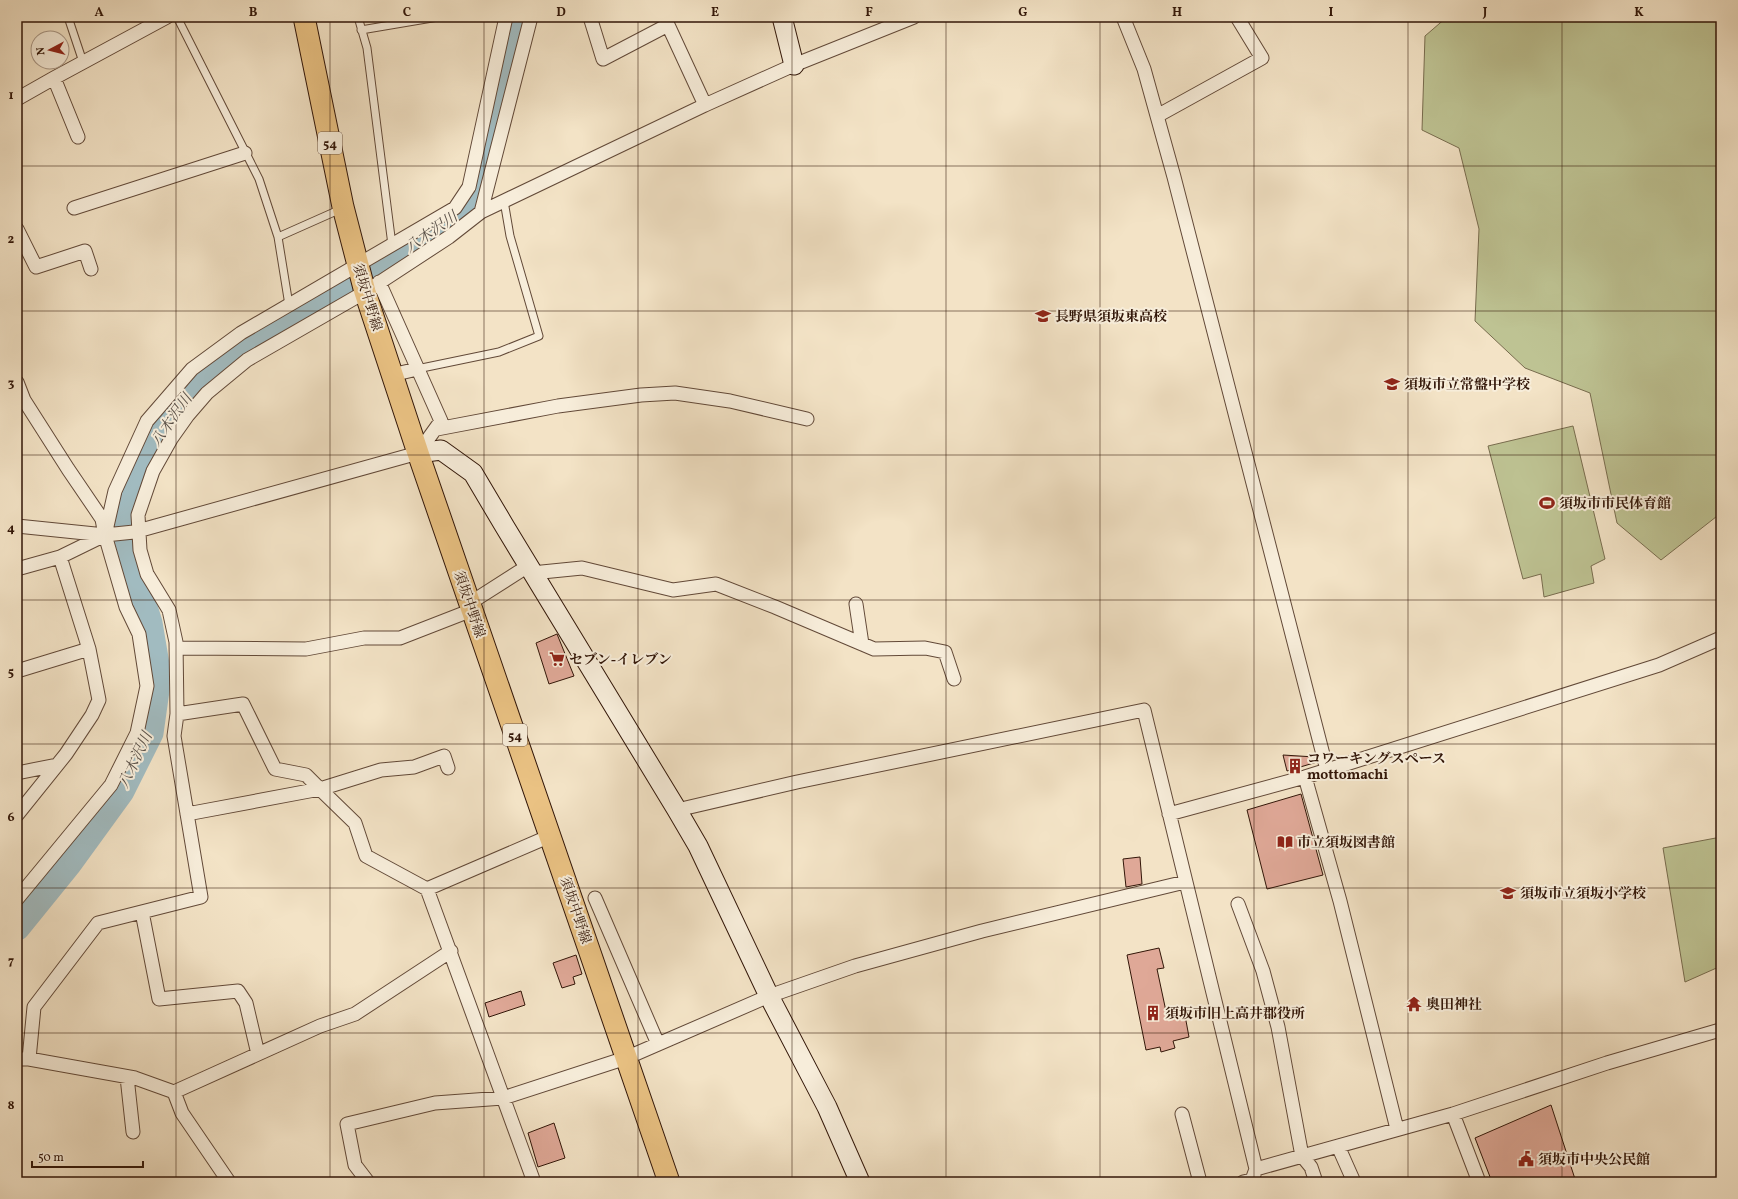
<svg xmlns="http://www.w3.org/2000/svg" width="1738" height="1199" font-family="Vollkorn,'Noto Serif JP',serif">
	<rect width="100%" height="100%" fill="#f3e3c6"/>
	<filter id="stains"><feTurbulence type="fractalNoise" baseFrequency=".005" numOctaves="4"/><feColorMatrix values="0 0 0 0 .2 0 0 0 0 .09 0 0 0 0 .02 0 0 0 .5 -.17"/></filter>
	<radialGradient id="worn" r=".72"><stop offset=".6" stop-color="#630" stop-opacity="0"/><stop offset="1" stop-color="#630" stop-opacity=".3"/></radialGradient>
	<path fill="#bec393" stroke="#786c4e" d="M1447,17H1721V513L1661,560L1617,523L1590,393L1525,368L1475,321L1479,229L1459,148L1422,130L1425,36Z
		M1573,426L1605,559L1591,566L1594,583L1544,597L1541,574L1523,579L1488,446Z
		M1721,837V966L1685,982L1663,848Z"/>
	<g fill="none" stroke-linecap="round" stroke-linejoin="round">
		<path stroke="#a1bbc0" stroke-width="27" d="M17,927L68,864L121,791L150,733L158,676L149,623L128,555L124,509L140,467L169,419L192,390L218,365L255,339L445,226L472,201L507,72L519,17"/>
	</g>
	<path fill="#dfa897" stroke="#321608" d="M557,634L574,676L549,684L536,643Z
		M1283,755L1315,757L1317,762L1287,771Z
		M1301,794L1323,875L1267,889L1247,810Z
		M1140,857L1142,884L1126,887L1123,859Z
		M1159,948L1164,968L1157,969L1167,1016L1184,1010L1189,1037L1173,1041L1175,1048L1161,1052L1160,1047L1146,1050L1127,955Z
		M576,955L582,974L573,977L575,984L562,988L553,963Z
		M521,991L525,1005L489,1017L485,1003Z
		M1551,1105L1575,1179L1568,1182H1492L1475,1138Z
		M554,1123L565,1158L538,1167L528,1133Z"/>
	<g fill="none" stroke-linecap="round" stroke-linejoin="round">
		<defs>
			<path id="lane" d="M68,17L83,62
				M177,17L259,179L278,237
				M358,17L367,48L392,245
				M361,30L438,17
				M289,305L278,237L341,209
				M417,369L499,352L539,336L510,236L504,201"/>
			<path id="street" d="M590,17L603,59L668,25L705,105
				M1123,17L1144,69L1174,177L1327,770
				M54,78L78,137
				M17,99L54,78L167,17
				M1157,116L1262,58L1237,17
				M74,208L245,153
				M481,212L531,17
				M17,229L36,267L85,251L91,269
				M392,375L417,369
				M17,382L24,400L68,469L102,519L105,535L126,607L139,634L147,686L137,733L111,785L17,899
				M437,429L558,406L641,395L675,393L730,401L807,419
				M17,526L105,535
				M105,535L115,491L147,421L192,369L241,333L455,208L469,187L506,17
				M17,569L60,557L105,535L134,532L418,453L441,421L379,282
				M532,573L582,568L673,590L716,584L775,607L874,649L925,648L945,652L954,679
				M470,603L528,566
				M856,604L862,644
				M176,648L306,649L364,638H400L472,610
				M17,671L89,649
				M177,714L243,704L275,769L306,775L320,789L381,770L414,767L444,756L448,768
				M17,773L57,765
				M1305,777L1340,901L1397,1129
				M677,810L797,782L1144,710L1256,1169L1252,1180L1243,1182
				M187,814L320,789L355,823L366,856L427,889L534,1182
				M1169,814L1305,777L1659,665L1721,638
				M17,815L66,754L92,715L99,700L89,649L60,557
				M427,889L550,836
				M595,898L658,1044
				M1238,904L1263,971L1278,1027L1302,1156L1311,1167L1316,1182
				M142,912L159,999L238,991L246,1003L258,1054
				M17,1059H29L135,1078L174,1092L182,1113L229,1182
				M29,1059L34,1007L98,923L201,897L174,736L177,714L176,642L169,610L147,574L140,550L138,515L153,471L171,439L188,415L207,393L247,360L365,292L449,237L481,212L705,105L794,65L914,17
				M127,1077L133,1132
				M174,1092L320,1026L355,1014L451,951
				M1182,1114L1200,1182
				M1453,1114L1479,1182
				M1338,1146L1354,1182
				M1256,1169L1453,1114L1607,1063L1720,1030
				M368,1182L355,1165L347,1124L435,1103L503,1098L626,1058L769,996L855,966L982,931L1185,882"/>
			<path id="secondary" d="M782,17L794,65
				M418,453L441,450L473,473L505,527L677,810L698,846L769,996L827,1107L860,1182"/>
			<path id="primary" d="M304,17L343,207L365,292L418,453L669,1182"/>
		</defs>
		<use href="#lane" stroke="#624938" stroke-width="9"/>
		<use href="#street" stroke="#624938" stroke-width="15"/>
		<use href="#secondary" stroke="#321608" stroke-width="21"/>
		<use href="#primary" stroke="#321608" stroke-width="23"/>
		<use href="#lane" stroke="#f7edda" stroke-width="7"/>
		<use href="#street" stroke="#f7edda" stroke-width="13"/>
		<use href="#secondary" stroke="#f7edda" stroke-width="19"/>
		<use href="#primary" stroke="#eac283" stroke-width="21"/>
	</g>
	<path fill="none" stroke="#321608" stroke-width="1" stroke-opacity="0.55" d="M176,17V1182M330,17V1182M484,17V1182M638,17V1182M792,17V1182M946,17V1182M1100,17V1182M1254,17V1182M1408,17V1182M1562,17V1182M17,166H1721M17,311H1721M17,455H1721M17,600H1721M17,744H1721M17,888H1721M17,1033H1721"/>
	<defs>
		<symbol id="school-bare" viewBox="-9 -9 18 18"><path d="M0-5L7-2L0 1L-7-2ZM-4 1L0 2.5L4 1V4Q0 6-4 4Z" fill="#8f2418" stroke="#f7edda" stroke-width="2.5" paint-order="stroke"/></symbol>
		<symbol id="stadium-bare" viewBox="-9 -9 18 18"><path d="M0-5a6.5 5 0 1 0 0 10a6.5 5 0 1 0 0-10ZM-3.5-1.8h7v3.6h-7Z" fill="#8f2418" stroke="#f7edda" stroke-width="2.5" paint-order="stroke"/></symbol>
		<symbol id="supermarket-bare" viewBox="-9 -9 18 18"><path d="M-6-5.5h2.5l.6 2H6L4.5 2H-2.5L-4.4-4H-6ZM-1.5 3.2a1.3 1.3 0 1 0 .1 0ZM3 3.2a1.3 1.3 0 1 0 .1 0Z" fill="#8f2418" stroke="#f7edda" stroke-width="2.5" paint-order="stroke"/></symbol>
		<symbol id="building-bare" viewBox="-9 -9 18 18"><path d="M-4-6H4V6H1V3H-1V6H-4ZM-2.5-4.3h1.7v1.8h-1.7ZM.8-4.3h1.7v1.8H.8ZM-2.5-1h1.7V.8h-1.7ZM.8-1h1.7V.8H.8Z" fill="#8f2418" stroke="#f7edda" stroke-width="2.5" paint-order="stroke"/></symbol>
		<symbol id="library-bare" viewBox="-9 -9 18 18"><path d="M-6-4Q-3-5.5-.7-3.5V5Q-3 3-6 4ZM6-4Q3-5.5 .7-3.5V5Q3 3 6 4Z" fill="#8f2418" stroke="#f7edda" stroke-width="2.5" paint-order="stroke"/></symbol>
		<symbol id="temple-bare" viewBox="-9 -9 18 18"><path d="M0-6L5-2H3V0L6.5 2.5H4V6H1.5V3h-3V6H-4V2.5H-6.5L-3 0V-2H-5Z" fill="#8f2418" stroke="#f7edda" stroke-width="2.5" paint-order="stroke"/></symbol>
		<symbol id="civic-bare" viewBox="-9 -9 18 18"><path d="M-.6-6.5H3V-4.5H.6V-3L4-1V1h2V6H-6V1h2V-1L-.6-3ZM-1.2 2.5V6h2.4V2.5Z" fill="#8f2418" stroke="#f7edda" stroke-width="2.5" paint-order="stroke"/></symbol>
	</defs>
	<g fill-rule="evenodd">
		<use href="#school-bare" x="1032" y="305" width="22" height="22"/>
		<use href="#school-bare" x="1381" y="373" width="22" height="22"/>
		<use href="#stadium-bare" x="1536" y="492" width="22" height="22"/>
		<use href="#supermarket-bare" x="546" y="648" width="22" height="22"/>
		<use href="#building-bare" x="1284" y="755" width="22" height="22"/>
		<use href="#library-bare" x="1274" y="831" width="22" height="22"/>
		<use href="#school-bare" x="1497" y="882" width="22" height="22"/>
		<use href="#temple-bare" x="1403" y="993" width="22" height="22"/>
		<use href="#building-bare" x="1142" y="1002" width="22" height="22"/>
		<use href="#civic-bare" x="1515" y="1148" width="22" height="22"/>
	</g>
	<g text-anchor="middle" stroke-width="4" stroke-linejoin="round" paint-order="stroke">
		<g fill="#f7edda" stroke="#6d5647" stroke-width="1">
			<rect x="318" y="132" width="24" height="22" rx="3"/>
			<rect x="503" y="724" width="24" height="22" rx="3"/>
		</g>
		<g font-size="13" font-weight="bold" fill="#321608">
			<text x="330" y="148">54</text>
			<text x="515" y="740">54</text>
		</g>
		<g font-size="14" fill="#321608" stroke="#f7edda">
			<text transform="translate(368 297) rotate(73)" y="5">須坂中野線</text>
			<text transform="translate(470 604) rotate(71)" y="5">須坂中野線</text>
			<text transform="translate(576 910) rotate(71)" y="5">須坂中野線</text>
		</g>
		<g font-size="14" font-weight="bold" fill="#321608" stroke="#f7edda" text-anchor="start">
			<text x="1055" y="321">長野県須坂東高校</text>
			<text x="1404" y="389">須坂市立常盤中学校</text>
			<text x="1559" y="508">須坂市市民体育館</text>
			<text x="569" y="664">セブン-イレブン</text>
			<text x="1307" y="763">コワーキングスペース<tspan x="1307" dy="16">mottomachi</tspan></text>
			<text x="1297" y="847">市立須坂図書館</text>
			<text x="1520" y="898">須坂市立須坂小学校</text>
			<text x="1426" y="1009">奥田神社</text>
			<text x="1165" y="1018">須坂市旧上高井郡役所</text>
			<text x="1538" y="1164">須坂市中央公民館</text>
		</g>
		<g font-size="15" font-style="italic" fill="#595048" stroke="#f7edda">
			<text transform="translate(431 232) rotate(-35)" y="5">八木沢川</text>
			<text transform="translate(171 420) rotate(-55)" y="5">八木沢川</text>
			<text transform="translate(135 760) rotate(-65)" y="5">八木沢川</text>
		</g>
	</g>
	<rect width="1738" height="1199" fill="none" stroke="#f3e3c6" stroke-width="44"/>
	<g transform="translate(50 50) rotate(263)"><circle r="19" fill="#f7edda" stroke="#a89786"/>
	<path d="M0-3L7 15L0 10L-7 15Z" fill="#8f2418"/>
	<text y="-6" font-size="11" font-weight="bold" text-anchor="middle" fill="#321608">N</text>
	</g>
	<path d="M32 1161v6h111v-6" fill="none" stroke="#321608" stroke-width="2"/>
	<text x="38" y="1161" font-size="12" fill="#321608" stroke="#f7edda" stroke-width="3" paint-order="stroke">50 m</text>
	<rect x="22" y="22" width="1694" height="1155" fill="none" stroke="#321608" stroke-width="1.5"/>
	<g font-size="13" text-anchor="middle" font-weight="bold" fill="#321608">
		<text x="99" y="16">A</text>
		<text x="253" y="16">B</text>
		<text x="407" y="16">C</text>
		<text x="561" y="16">D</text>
		<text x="715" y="16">E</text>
		<text x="869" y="16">F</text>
		<text x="1023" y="16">G</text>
		<text x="1177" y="16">H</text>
		<text x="1331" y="16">I</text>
		<text x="1485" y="16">J</text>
		<text x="1639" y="16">K</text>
		<text x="11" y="99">1</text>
		<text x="11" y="243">2</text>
		<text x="11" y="387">3</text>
		<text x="11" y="532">4</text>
		<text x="11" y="676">5</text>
		<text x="11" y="821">6</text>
		<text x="11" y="965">7</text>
		<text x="11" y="1109">8</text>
	</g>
	<rect width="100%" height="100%" filter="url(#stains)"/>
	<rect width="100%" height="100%" fill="url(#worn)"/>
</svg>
